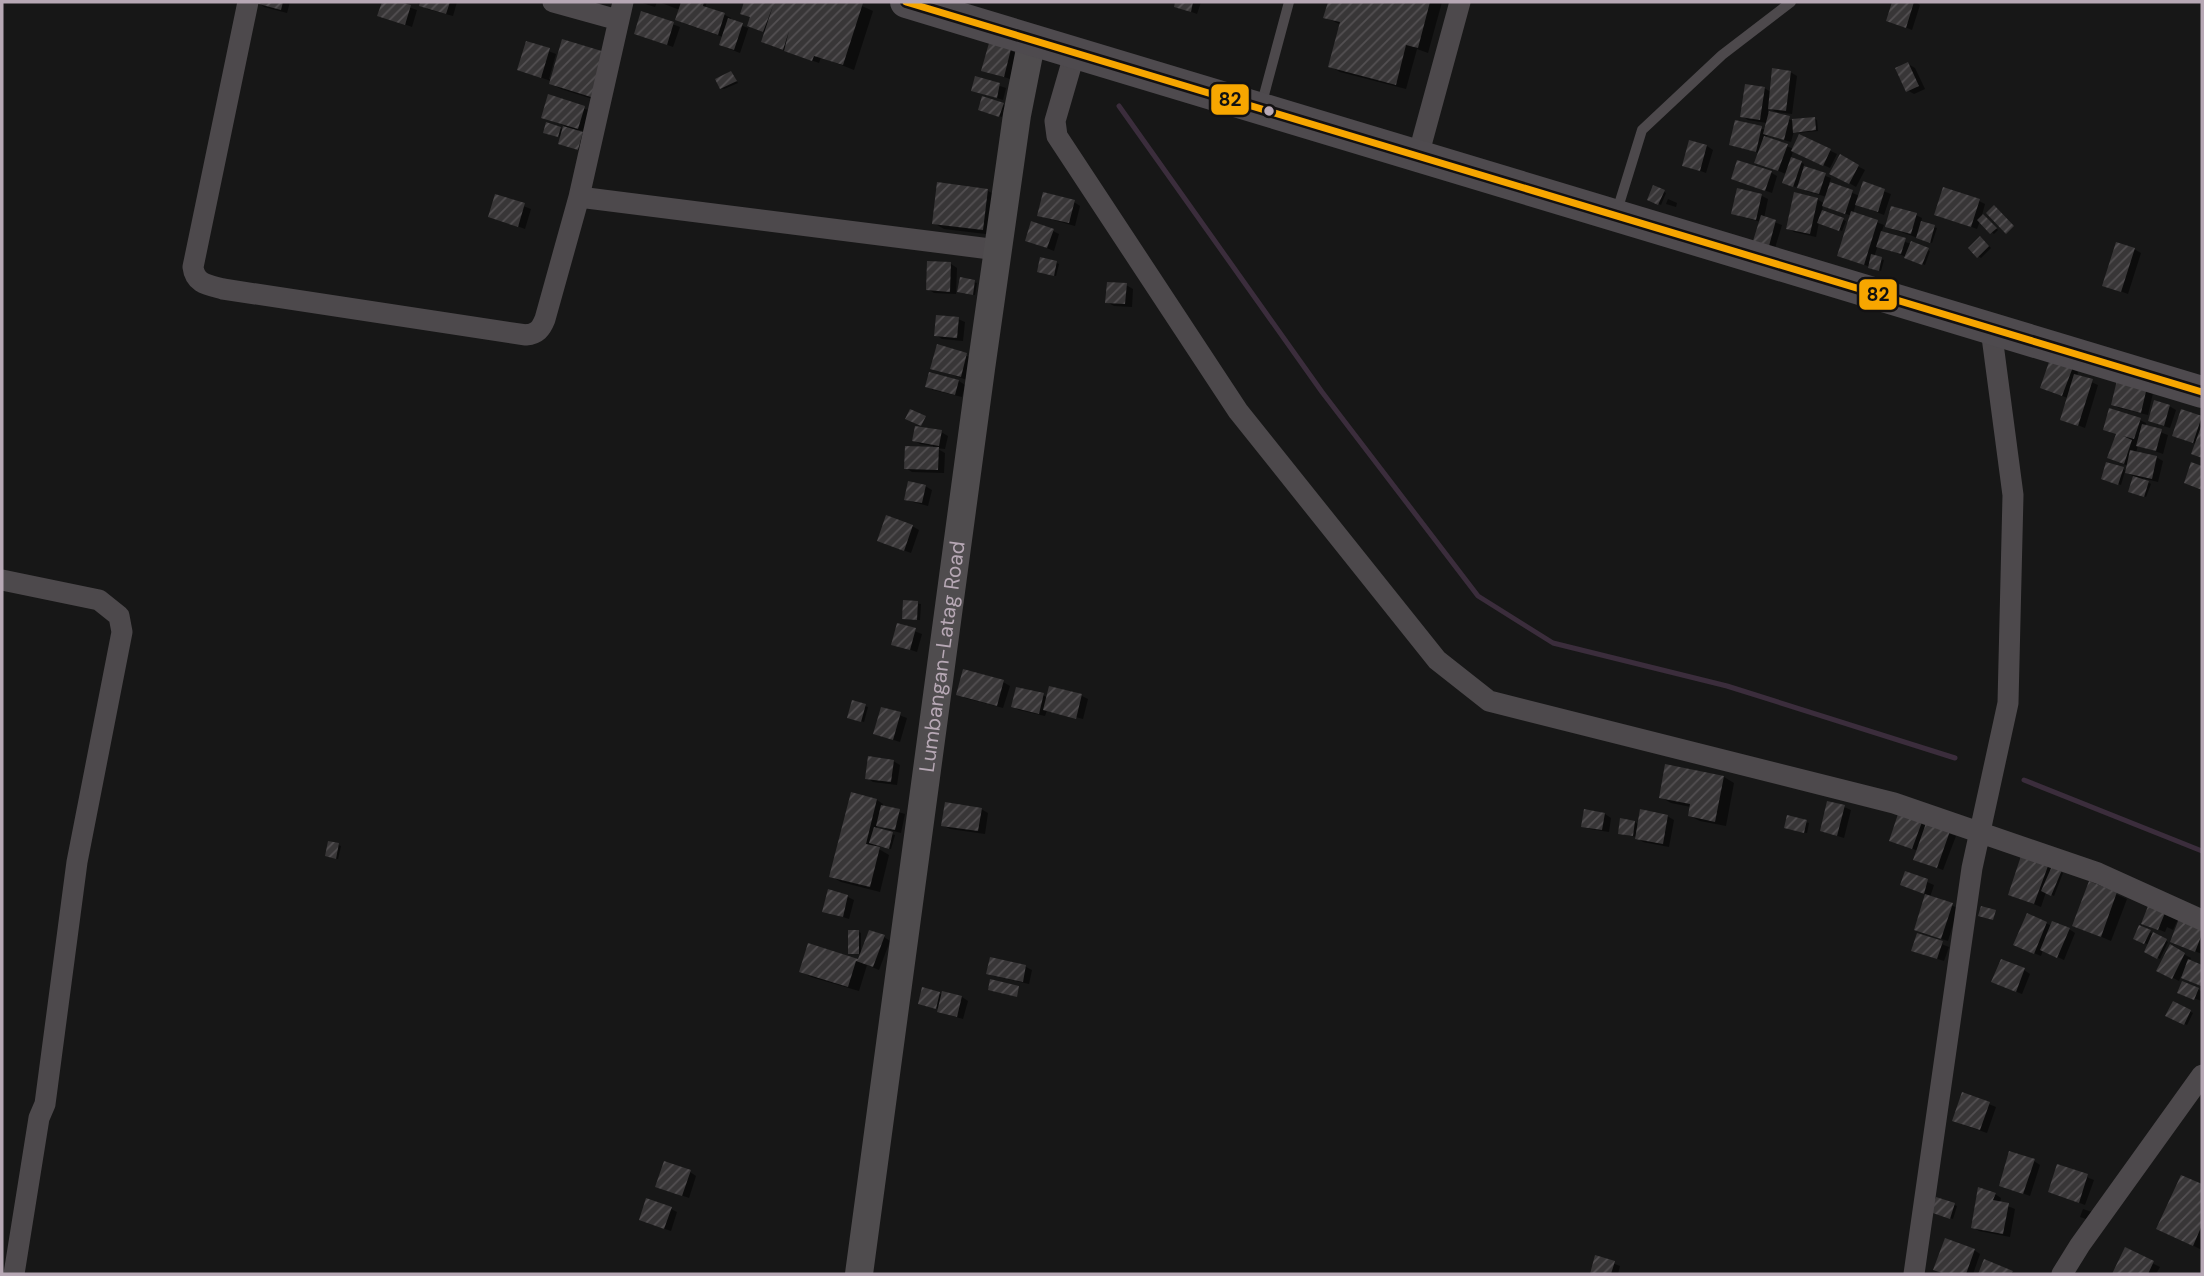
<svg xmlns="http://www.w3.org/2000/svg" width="2204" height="1276" font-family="'DM Sans',sans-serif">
	<defs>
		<pattern id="building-hatch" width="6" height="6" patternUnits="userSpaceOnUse" patternTransform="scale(1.75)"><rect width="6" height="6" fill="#383637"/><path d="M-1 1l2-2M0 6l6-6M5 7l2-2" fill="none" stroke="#535052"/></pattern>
	</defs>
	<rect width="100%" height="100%" fill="#171717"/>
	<path fill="#0007" d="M258,2H290L287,13L264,7Z
		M383,2H394L417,10L412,27L379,15Z
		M413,2H457L453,16L427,9L426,6Z
		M639,2H657L655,7Z
		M659,2H707L705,8L725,15L731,18L730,21L748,28L752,18L742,13L746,2H825L833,5L834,2H853L873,11L854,70L821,57L819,63L769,45L763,42L766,33L749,26L740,53L727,48L721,45L723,37L683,23L677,19L680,10Z
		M1177,2H1201L1197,14L1176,6Z
		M1329,2H1442L1428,53L1417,49L1406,89L1340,72L1330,66L1341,25L1325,17Z
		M1894,2H1915L1920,5L1912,30L1888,20Z
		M643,13L680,27L673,47L636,33Z
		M527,43L556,54L549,79L602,102L561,89L551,84V81L519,70Z
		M1010,50L1017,54L1010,79L983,70Z
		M1908,64L1915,68L1925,89L1914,94L1907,90Z
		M1790,72L1797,76L1792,114L1776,112L1768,107V113L1794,121L1815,119L1817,120L1818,131L1797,133L1794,131L1791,142L1768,135L1765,138L1794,149L1800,136L1837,154L1830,168L1793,151L1791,158L1804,164L1803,168L1831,178L1829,184L1860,196L1864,184L1891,194L1884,215L1856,204L1853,213L1884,225L1881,233L1930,251L1925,265L1878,245L1874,257L1884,260L1881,271L1839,255L1852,216L1823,205L1822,212L1846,221L1842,231L1819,222L1816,237L1794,232L1788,228L1817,199L1825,204L1827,197L1806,191L1797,185L1796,187L1786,184V174L1756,162L1759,153L1731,144L1736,122L1766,130L1767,123L1748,120L1742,116L1764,88L1771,92Z
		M731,73L738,83L724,89L721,88Z
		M976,78L1006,88L1003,100L973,90Z
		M549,97L591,111L585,131L577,130L589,138L585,152L566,146L562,137L547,133L560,128L564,130L565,126L543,117Z
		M1003,104L1006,106L1002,117L982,111Z
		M1707,146L1713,150L1706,173L1684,165Z
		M1840,157L1865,170L1856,187L1832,173Z
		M1770,172L1777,176L1772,193L1733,179Z
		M938,184L988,191L998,196L994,235L944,229L934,223Z
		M1654,187L1666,193L1661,205L1649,199Z
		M1739,190L1762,196L1768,199L1764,218L1782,225L1775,248L1762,244L1761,222L1739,216L1733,213Z
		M496,196L531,209L525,229L490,216Z
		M1668,199L1677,203L1676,207L1666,204Z
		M1979,201L1985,204L1982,215L1998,230L1994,234L1980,221L1977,229L1936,214Z
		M1074,202L1080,206L1075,226L1046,218L1039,215Z
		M1916,215L1922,218L1921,223L1937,228L1932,243L1887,227Z
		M1053,231L1059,234L1054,251L1027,240Z
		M1983,240L1991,248L1981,258L1978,256Z
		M2134,249L2141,253L2128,294L2104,285Z
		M1057,263L1059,264L1056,276L1041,272Z
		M951,264L957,268L956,294L934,293L928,289Z
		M961,279L977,283L975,295L962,293Z
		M1126,285L1133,289L1132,307L1114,306L1107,302Z
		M958,319L965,322L963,341L942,339L936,335Z
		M938,347L973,358L967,380L932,368Z
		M2072,368L2078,372L2077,376L2098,385L2085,428L2062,419L2068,398L2048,391Z
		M959,381L965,385L962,397L933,390L927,386Z
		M2147,389L2153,393L2148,415L2119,408L2113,405Z
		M2169,406L2176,410L2170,428L2157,424Z
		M2182,412L2202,419V458L2200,457L2197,444L2174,435Z
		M2140,420L2146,423L2145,427L2168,435L2163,454L2138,445L2136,453L2156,457L2163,461L2158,482L2142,478L2151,484L2146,497L2132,492L2134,477L2125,471L2121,485L2105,480L2123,469L2127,472L2128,466L2109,457L2117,434Z
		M941,432L948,436L945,449L936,448L945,453L944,473L912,472L906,468L933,449V446L920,444L914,440Z
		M925,486L932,490L928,506L913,502L906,499Z
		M912,526L919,530L911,553L879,541Z
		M905,602L921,604L920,620L906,619Z
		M898,625L922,634L917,652L893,644Z
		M1003,682L1010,686L1003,708L965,698L959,694Z
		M1051,688L1082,696L1088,699L1083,719L1050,710V712L1047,710L1045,716L1019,710L1013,707L1043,695L1048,698Z
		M865,706L868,707L864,722L851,718Z
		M882,709L907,718L900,742L875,734Z
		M893,761L900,765L897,785L873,782L867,778Z
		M1724,777L1734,783L1726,826L1700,821L1690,816L1691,807L1671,803L1661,797Z
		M877,800L883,804L882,807L905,814L901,833L886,829L878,824L876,830L895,835L891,849L872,845L889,855L880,892L841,882L831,876Z
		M1844,807L1851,810L1844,838L1822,831Z
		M981,809L988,813L985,834L950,829L943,825Z
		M1605,814L1611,818L1609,832L1590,829L1583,826Z
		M1667,816L1674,820L1669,847L1643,842L1637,837L1622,834L1635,822L1639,825Z
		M1788,817L1809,823L1807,833L1788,829Z
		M1921,824L1956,836L1943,870L1921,862L1918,851L1891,840Z
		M338,845L341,846L338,859L329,857Z
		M2047,867L2063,873L2054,896L2046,892L2041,907L2010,894Z
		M1906,873L1934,885L1930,897L1958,908L1948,941L1922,933L1927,895L1909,888Z
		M2090,883L2127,899L2111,941L2074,925Z
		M848,897L854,900L849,919L824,911Z
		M2151,903L2178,919L2173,930L2167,927L2165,932L2150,926Z
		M2028,915L2052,926L2069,929L2075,933L2064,960L2043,950L2041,956L2022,948Z
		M2140,927L2168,942L2160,959L2146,951L2149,945L2135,938Z
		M2202,927V954L2179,945Z
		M859,932L861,933V954L884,937L890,941L879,970L867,965L859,991L811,977L801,971L809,945L859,961L861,954L849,953Z
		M1918,935L1949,947L1944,961L1919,953Z
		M2170,947L2191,958L2189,961L2202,966V986L2181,976L2179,981L2158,970Z
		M1026,967L1032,970L1029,984L994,976L988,973Z
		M2024,970L2030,974L2022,994L2000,985Z
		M2198,989L2202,992V1001L2181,994Z
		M940,994L962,997L968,1001L963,1019L946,1014L940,1009L923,1005Z
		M2173,1004L2193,1013L2187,1025L2168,1015Z
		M1963,1094L1996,1107L1987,1133L1961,1124Z
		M2034,1161L2040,1165L2030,1196L2001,1185Z
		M2058,1166L2094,1180L2085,1205L2050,1191Z
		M690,1172L696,1176L689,1198L664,1189Z
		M2182,1177L2202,1186V1250L2169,1234Z
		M1995,1194L2001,1198L2000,1203L2015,1209L2010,1237L1979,1231L1973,1227Z
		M1937,1199L1957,1206L1953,1219L1935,1213Z
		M671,1209L677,1212L671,1231L647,1223Z
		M2083,1209L2095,1213V1222L2080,1217Z
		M1974,1250L1980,1254L1973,1274H1945L1935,1269Z
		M2126,1250L2160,1267L2156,1274H2114Z
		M1596,1257L1620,1266L1618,1274H1591Z"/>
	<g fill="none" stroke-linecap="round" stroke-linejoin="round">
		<path stroke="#3b2d3c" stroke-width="5" d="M1119,106L1322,392L1478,596L1553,643L1727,686L1955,758
			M2024,780L2202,851"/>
	</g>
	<path fill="url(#building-hatch)" d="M251,2H283L281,10Z
		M382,2H400L411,5L405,25L377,16Z
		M420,2H450L446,14L419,6Z
		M681,2H704L703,6L725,13L718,35L675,20Z
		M744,2H858L863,3L843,65L814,56L812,61L784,51L789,31L783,50L761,42L773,6L763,32L747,26L750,17L740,14Z
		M1175,2H1193L1191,12L1174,7Z
		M1328,2H1430L1418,48L1406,45L1396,85L1328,67L1340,22L1323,18Z
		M1892,2H1914L1906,28L1886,21Z
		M641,11L674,22L667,45L634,34Z
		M728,18L743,23L734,50L719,45Z
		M562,39L605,52L591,97L549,84Z
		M526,41L550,48L541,78L517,70Z
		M989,43L1011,49L1004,77L981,71Z
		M1908,62L1919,86L1906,92L1895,68Z
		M1772,68L1791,71L1786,111L1768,109Z
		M731,71L737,81L720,89L715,79Z
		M975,76L1000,83L997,98L971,91Z
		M1745,84L1765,87L1760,120L1740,117Z
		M548,94L585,106L578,129L541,118Z
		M982,96L1004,103L999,117L978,110Z
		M1769,111L1790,116L1784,140L1763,134Z
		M1815,117L1816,130L1793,133L1792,119Z
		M1735,120L1762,126L1756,152L1729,145Z
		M546,122L561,127L558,137L543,133Z
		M563,126L583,132L578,150L558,144Z
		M1799,134L1831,149L1823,166L1791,151Z
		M1764,136L1788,144L1778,171L1754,163Z
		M1689,140L1707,145L1700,171L1682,166Z
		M1840,154L1859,165L1849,184L1829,174Z
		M1791,157L1802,161L1793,187L1782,183Z
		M1737,160L1772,171L1765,191L1731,179Z
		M1804,166L1826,173L1819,194L1797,188Z
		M1863,181L1885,189L1878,212L1855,205Z
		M937,182L988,189L983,230L932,224Z
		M1830,182L1853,190L1845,214L1822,206Z
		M1653,185L1665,190L1658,205L1647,200Z
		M1943,187L1980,199L1971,227L1934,215Z
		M1737,188L1762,194L1756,220L1731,214Z
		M1043,192L1075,200L1069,223L1037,216Z
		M1794,192L1818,198L1810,234L1786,229Z
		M495,194L525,203L518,227L488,217Z
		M1994,205L2014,226L2006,234L1986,213Z
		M1891,206L1917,213L1911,234L1885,227Z
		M1822,210L1844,218L1839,231L1817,223Z
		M1851,211L1878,220L1864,265L1837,256Z
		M1983,214L1997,228L1990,234L1977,220Z
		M1761,215L1776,220L1769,246L1753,241Z
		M1031,221L1054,229L1047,248L1025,241Z
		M1921,221L1935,225L1930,243L1916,238Z
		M1881,231L1906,238L1901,254L1876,247Z
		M1980,236L1989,246L1977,258L1968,248Z
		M1911,241L1929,248L1922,265L1904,258Z
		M2116,242L2135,248L2121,292L2102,286Z
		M1871,254L1882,257L1879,271L1868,268Z
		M1040,257L1057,261L1054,276L1037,272Z
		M927,261L951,262L950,292L926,290Z
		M960,277L975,280L973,295L957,292Z
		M1107,282L1127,283L1125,304L1105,303Z
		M936,315L959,317L957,338L934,336Z
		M937,344L967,353L961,377L930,369Z
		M2050,359L2073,367L2062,396L2040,388Z
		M929,372L959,380L955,395L925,387Z
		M2074,374L2093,379L2078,426L2060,420Z
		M2117,380L2147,387L2141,413L2111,405Z
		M2154,400L2170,405L2164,426L2148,421Z
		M2109,408L2141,418L2134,439L2123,436L2132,440L2124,464L2107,458L2116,434L2103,430Z
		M910,409L926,416L921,426L905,419Z
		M2181,409L2202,416L2193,443L2172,436Z
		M2142,424L2162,429L2156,451L2136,446Z
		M2202,424V458L2191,454Z
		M915,426L942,430L939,446L912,441Z
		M905,446L939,447L938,470L904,469Z
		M2130,450L2157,456L2152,479L2125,473Z
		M2106,462L2124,467L2118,485L2101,479Z
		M2191,462L2202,466V490L2184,483Z
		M2133,476L2149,481L2144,497L2128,492Z
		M908,481L926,485L922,503L904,500Z
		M886,515L913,525L904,551L877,541Z
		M903,600L918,601L917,620L902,619Z
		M897,623L916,628L910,650L891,645Z
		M963,669L1004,680L997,706L956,695Z
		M1049,686L1082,694L1076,719L1043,710Z
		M1016,687L1044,693L1039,714L1011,707Z
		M852,700L866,704L861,722L847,718Z
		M881,707L901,712L893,740L873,734Z
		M868,756L894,760L891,782L865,779Z
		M1665,764L1724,776L1715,822L1688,816L1690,804L1659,798Z
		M851,792L877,799L866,844L880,847L870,887L829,877Z
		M1827,801L1845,805L1837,836L1820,831Z
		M945,802L982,808L978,831L941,826Z
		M881,805L900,809L895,830L876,826Z
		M1584,809L1605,813L1602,830L1581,827Z
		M1640,809L1668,815L1663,844L1635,839Z
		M1898,814L1922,822L1912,849L1889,841Z
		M1787,815L1807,820L1804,833L1784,828Z
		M1620,818L1635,821L1633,836L1618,834Z
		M1926,823L1950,831L1937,868L1913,860Z
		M874,827L893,832L889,849L869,843Z
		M328,841L339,843L336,859L325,856Z
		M2021,856L2048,866L2034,904L2008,895Z
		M2052,866L2062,870L2051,896L2041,891Z
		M1905,871L1928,879L1924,894L1900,885Z
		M2089,881L2117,892L2101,937L2072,926Z
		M828,889L848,895L843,917L822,912Z
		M1925,894L1953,903L1941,939L1914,930Z
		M2150,901L2167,908L2158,930L2141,924Z
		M1981,906L1996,910L1993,920L1978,916Z
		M2027,913L2047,922L2034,954L2013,945Z
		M2180,916L2202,925V934L2195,952L2170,942Z
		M2052,921L2070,928L2057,958L2040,950Z
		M2139,925L2151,930L2144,944L2133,939Z
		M848,930H859V954H848Z
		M869,930L885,935L873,967L856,961L848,987L799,972L808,943L858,959Z
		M2153,932L2167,939L2157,959L2144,952Z
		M1917,933L1943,941L1937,959L1911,951Z
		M2170,944L2185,953L2172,979L2156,971Z
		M990,957L1026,965L1023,982L986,974Z
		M2001,959L2025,968L2016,992L1991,982Z
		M2188,959L2202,965L2201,986L2181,978Z
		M990,979L1019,986L1017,997L988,990Z
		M2182,981L2199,988L2194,1000L2177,993Z
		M922,987L940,992L936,1009L918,1004Z
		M942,991L962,996L957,1017L937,1012Z
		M2173,1001L2191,1010L2184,1025L2165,1016Z
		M1962,1092L1990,1102L1980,1130L1952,1121Z
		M2009,1151L2035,1159L2023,1194L1999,1186Z
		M664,1161L691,1170L682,1196L655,1187Z
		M2057,1164L2088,1174L2079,1203L2048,1192Z
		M2181,1175L2202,1184V1225L2193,1246L2156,1229Z
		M1978,1187L1996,1193L1993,1200L2009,1203L2003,1234L1971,1228Z
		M1936,1197L1955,1203L1950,1219L1930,1212Z
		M646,1198L672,1207L664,1229L639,1220Z
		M1945,1238L1975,1249L1966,1274H1945L1933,1270Z
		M2125,1247L2154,1261L2148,1274H2112Z
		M1595,1255L1615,1261L1611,1274H1590Z
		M1984,1259L2013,1271L2011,1274H1978Z"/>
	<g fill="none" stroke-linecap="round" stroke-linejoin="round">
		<path stroke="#4d494c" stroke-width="10" d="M1261,106L1289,2
			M1616,214L1642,130L1722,55L1791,2"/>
		<path stroke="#4d494c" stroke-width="21" d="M248,2L193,267C195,284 208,285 223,289L526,335C537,334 541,329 545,319L579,197L623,2
			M553,2L618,20
			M1075,52L1055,121L1057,136L1238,411L1437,660L1489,701L1894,803L2098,873L2202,920
			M1418,156L1460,2
			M579,197L998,250
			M2,580L99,600L119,616L122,632L77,862L45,1104L39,1118L14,1274
			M1914,1274L1972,868L2008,703L2013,495L1991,329
			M2062,1274L2080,1245L2202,1075"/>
		<path stroke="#4f4c4e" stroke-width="28" id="s1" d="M859,1274L981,369L1017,115L1032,39"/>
		<path stroke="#4e4a4e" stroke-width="32" d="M906,2L2202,392"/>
		<defs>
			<path id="bus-1" d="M906,2L2202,392"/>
		</defs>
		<use href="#bus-1" stroke="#131112" stroke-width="12"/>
		<use href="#bus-1" stroke="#f7a600" stroke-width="7"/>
	</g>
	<circle fill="#b7a8b5" stroke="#131112" stroke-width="2.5" cx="1269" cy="111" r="6"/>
	<g text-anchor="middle" stroke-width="7" stroke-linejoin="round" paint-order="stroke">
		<g font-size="21" fill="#b7a8b5" stroke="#131112">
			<text dy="7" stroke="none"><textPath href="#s1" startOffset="623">Lumbangan-Latag Road</textPath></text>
		</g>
	</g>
	<g stroke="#131112" stroke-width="2.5">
		<rect x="1210" y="83" width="40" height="33" rx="7" fill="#f7a600"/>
		<rect x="1858" y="278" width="40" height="33" rx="7" fill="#f7a600"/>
	</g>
	<g font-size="19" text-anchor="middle" font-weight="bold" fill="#111">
		<text x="1230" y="106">82</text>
		<text x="1878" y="301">82</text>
	</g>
	<rect width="2204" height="1276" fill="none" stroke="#b7a8b5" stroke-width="7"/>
</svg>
